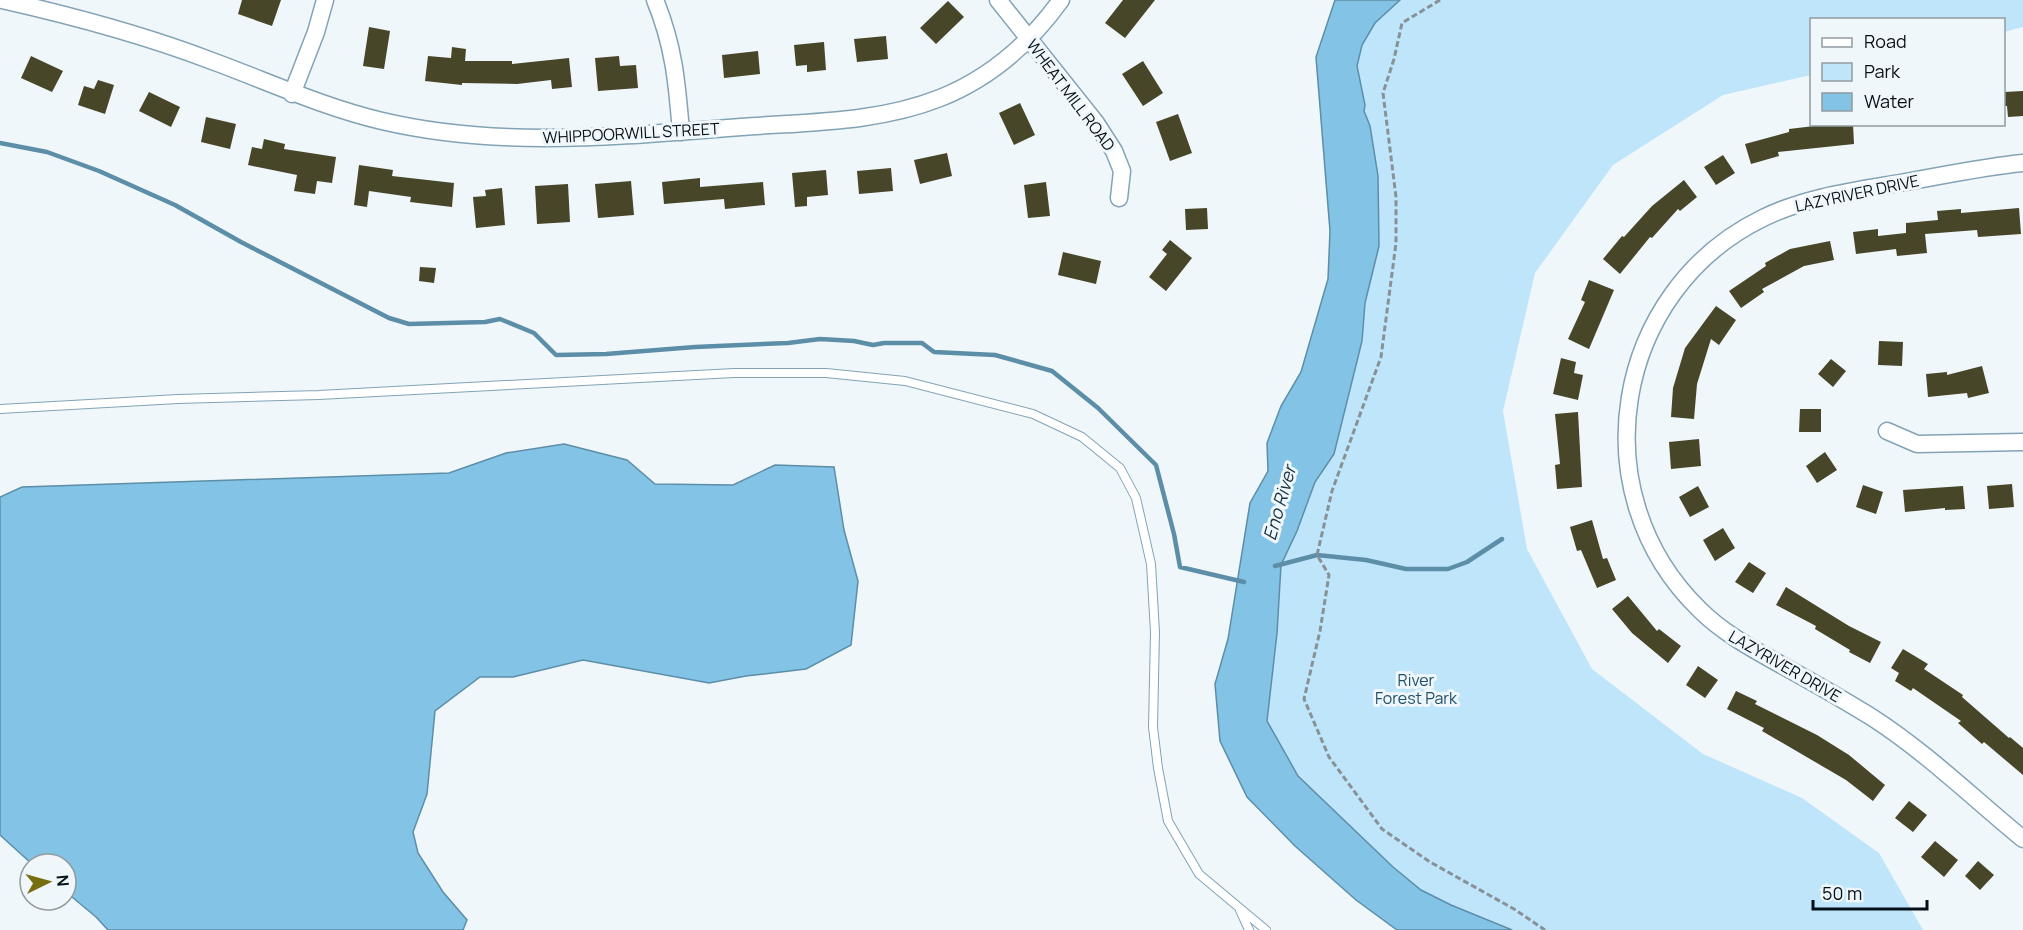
<svg xmlns="http://www.w3.org/2000/svg" width="2023" height="930" font-family="Manrope,sans-serif">
	<rect width="100%" height="100%" fill="#f0f7fb"/>
	<path fill="#bfe5fa" d="M1367,0H2023V27L2004,32V20H1812L1811,75L1723,95L1613,165L1535,273L1503,411L1527,549L1592,669L1703,754L1802,798L1879,853L1923,930H1451L1252,753L1247,678L1377,217L1345,11Z"/>
	<path fill="#83c3e6" stroke="#5d8ea8" stroke-width="1.5" d="M1335,0H1400L1375,23L1362,45L1357,66L1365,105L1364,111L1370,126L1378,176L1379,246L1365,303L1362,341L1334,454L1315,482L1297,531L1281,565L1277,633L1267,721L1298,776L1393,867L1421,890L1451,905L1512,930H1397L1356,900L1295,846L1247,797L1220,741L1215,684L1228,639L1250,503L1268,471L1267,443L1281,406L1301,372L1328,279L1330,231L1316,57Z
		M564,444L627,460L655,484L733,485L775,465L834,467L844,530L858,581L851,645L806,669L746,676L709,683L583,660L513,677H480L435,711L427,794L413,832L418,853L443,892L467,920L463,930H108L96,917L66,892V864H32L0,835V497L22,487L449,473L506,453Z"/>
	<g fill="none" stroke-linecap="round" stroke-linejoin="round">
		<path stroke="#5d8ea8" stroke-width="4.5" d="M0,143L47,152L99,171L175,205L241,242L389,318L409,324L485,322L500,319L534,333L556,355L606,354L695,347L788,343L820,339L854,341L873,345L884,343H922L934,352L995,355L1052,371L1098,408L1156,465L1174,534L1180,567L1244,582
			M1275,566L1317,555L1366,560L1406,569H1448L1467,562L1502,539"/>
	</g>
	<path fill="#474628" d="M242,0H281L272,26L238,14Z
		M1123,0H1155L1125,38L1105,23Z
		M948,1L964,17L936,44L920,28Z
		M369,27L390,31L384,69L363,66Z
		M886,36L888,59L857,62L854,39Z
		M824,42L826,70L807,72V65L796,66L794,45Z
		M452,47L466,49L465,61H512V64L569,58L572,87L552,89L551,80L517,84L462,83V85L425,81L428,56L451,58Z
		M758,51L760,74L724,78L722,55Z
		M31,56L63,71L52,92L21,78Z
		M619,56L620,66L636,65L638,88L598,91L595,58Z
		M1143,61L1163,93L1143,106L1122,74Z
		M98,80L114,85L105,114L78,105L84,86L94,89Z
		M2023,91V116L2008,117L2007,106H2004V92Z
		M149,92L180,107L171,127L139,111Z
		M1020,103L1035,135L1014,145L999,113Z
		M1178,114L1192,153L1170,161L1156,122Z
		M206,117L236,124L230,149L201,142Z
		M1831,124H1853L1854,144L1778,152L1779,156L1751,164L1745,144L1789,132V129Z
		M264,139L285,144L284,149L336,157L332,183L317,181L315,194L294,191L297,175L248,165L252,147L262,149Z
		M947,153L952,176L920,184L914,160Z
		M1723,155L1735,173L1716,185L1704,167Z
		M359,165L393,170L392,176L454,183L452,207L410,202L411,197L369,191L367,207L354,205Z
		M891,168L893,191L859,194L857,171Z
		M826,170L828,195L807,197V206L795,207L792,173Z
		M700,178V187L763,182L765,205L725,209L724,199L664,204L662,182Z
		M1684,180L1697,197L1680,211L1678,209L1652,238L1650,237L1620,274L1603,259L1622,236L1624,237L1652,206Z
		M631,181L634,215L598,218L595,184Z
		M1046,182L1050,216L1028,218L1024,185Z
		M568,184L570,222L537,224L535,186Z
		M502,188L505,225L476,228L473,197L486,196L485,190Z
		M1207,208L1208,229L1186,230L1185,209Z
		M2019,208L2021,234L1978,237L1977,230L1925,234L1927,253L1897,256L1896,249L1856,254L1853,232L1878,229V236L1906,233V223L1938,220L1937,211L1961,209V213Z
		M1170,240L1192,258L1166,291L1149,277L1167,254L1162,250Z
		M1830,241L1834,260L1804,266L1762,289L1764,292L1741,308L1729,291L1766,266L1765,263L1790,249Z
		M1063,252L1101,261L1096,284L1058,275Z
		M420,267L436,268L434,283L419,281Z
		M1589,280L1614,290L1589,349L1568,339L1585,302L1581,300Z
		M1716,306L1736,320L1719,345L1711,339L1697,384L1694,419L1671,417L1673,388L1685,348Z
		M1879,341L1903,342L1902,366L1878,365Z
		M1561,358L1576,362L1574,373L1583,375L1578,400L1553,394Z
		M1831,359L1846,371L1833,387L1818,374Z
		M1982,366L1989,393L1968,398L1967,393L1928,397L1926,374L1947,372V375Z
		M1800,409H1821V432H1799Z
		M1578,412L1582,487L1557,489L1555,465L1560,464L1555,414Z
		M1699,439L1701,466L1671,469L1669,442Z
		M1825,452L1837,470L1817,483L1806,466Z
		M2012,484L2014,507L1989,509L1987,486Z
		M1863,485L1883,492L1876,514L1856,507Z
		M1698,486L1709,507L1690,517L1679,497Z
		M1963,486L1965,509L1945,510V508L1905,512L1903,490Z
		M1592,520L1603,559L1607,558L1616,580L1597,588L1581,550L1577,551L1570,527Z
		M1723,528L1735,548L1715,561L1703,540Z
		M1749,562L1766,573L1753,593L1735,582Z
		M1786,587L1849,626L1881,642L1870,663L1849,652L1850,650L1815,629L1816,626L1776,605Z
		M1628,596L1657,631L1659,629L1681,646L1668,663L1632,633L1612,609Z
		M1903,649L1928,664L1924,669L1963,695L1962,697L2009,738L2010,737L2023,748V775L1984,742L1982,744L1958,723L1961,721L1913,688L1911,691L1895,681L1899,673L1891,668Z
		M1698,666L1718,680L1705,698L1686,685Z
		M1736,691L1757,701L1755,704L1817,735L1849,755L1885,785L1873,801L1846,780L1762,731L1764,728L1727,709Z
		M1909,801L1927,815L1913,832L1895,818Z
		M1935,841L1958,860L1944,877L1921,857Z
		M1978,861L1994,875L1980,890L1965,876Z"/>
	<g fill="none" stroke-linecap="round" stroke-linejoin="round">
		<defs>
			<path id="lane" d="M0,409L178,399L319,395L734,373H826L905,381L1033,414L1082,437L1120,468L1136,498L1151,564L1155,632L1153,727L1158,768L1168,821L1199,874L1266,930
				M1240,910L1249,930"/>
			<path id="street" d="M2,0C73,16 144,35 212,61C269,82 323,107 382,121C501,149 621,136 741,127C808,122 877,123 940,98C990,78 1030,43 1061,0
				M655,0C674,46 677,83 681,132
				M998,0L1096,123L1114,151L1122,171L1119,198
				M292,94L316,32L325,0
				M2023,163C1982,167 1941,176 1900,183C1853,191 1806,197 1763,218C1613,291 1579,493 1700,610C1724,634 1755,650 1785,667C1814,683 1844,700 1873,718C1927,753 1973,798 2023,839
				M1887,431L1917,444L2023,442"/>
		</defs>
		<use href="#lane" stroke="#82a3b6" stroke-width="10"/>
		<use href="#street" stroke="#82a3b6" stroke-width="19"/>
		<path stroke="#889196" stroke-width="3" stroke-dasharray="6 3" stroke-linecap="butt" d="M1440,0L1402,23L1394,59L1383,93L1396,197V243L1381,357L1332,491L1317,555L1329,575L1320,631L1304,699L1329,757L1382,829L1430,862L1514,909L1545,930"/>
		<use href="#lane" stroke="#fff" stroke-width="8"/>
		<use href="#street" stroke="#fff" stroke-width="16"/>
	</g>
	<g text-anchor="middle" stroke-width="6" stroke-linejoin="round" paint-order="stroke">
		<g font-size="16" fill="#051118" stroke="#f0f7fb">
			<text transform="translate(1071 95) rotate(53)" y="6">WHEAT MILL ROAD</text>
			<text transform="translate(631 133) rotate(-3)" y="6">WHIPPOORWILL STREET</text>
			<text transform="translate(1857 193) rotate(-12)" y="6">LAZYRIVER DRIVE</text>
			<text transform="translate(1785 666) rotate(30)" y="6">LAZYRIVER DRIVE</text>
		</g>
		<g font-size="16" fill="#20516a" stroke="#f0f7fb">
			<text x="1416" y="686">River<tspan x="1416" dy="18">Forest Park</tspan></text>
		</g>
		<g font-size="18" font-style="italic" fill="#143140" stroke="#f0f7fb">
			<text transform="translate(1280 503) rotate(-74)" y="6">Eno River</text>
		</g>
	</g>
	<rect x="1810" y="18" width="195" height="108" fill="#f0f7fb" stroke="#929ba0" stroke-width="1.5"/>
	<rect x="1822" y="38" width="30" height="9" fill="#ffffff" stroke="#929ba0" stroke-width="1.5"/>
	<text x="1864" y="48" font-size="18" fill="#051118">Road</text>
	<rect x="1822" y="63" width="30" height="18" fill="#bfe5fa" stroke="#929ba0" stroke-width="1.5"/>
	<text x="1864" y="78" font-size="18" fill="#051118">Park</text>
	<rect x="1822" y="93" width="30" height="18" fill="#83c3e6" stroke="#929ba0" stroke-width="1.5"/>
	<text x="1864" y="108" font-size="18" fill="#051118">Water</text>
	<g transform="translate(48 882) rotate(85)"><circle r="28" fill="#f0f7fb" stroke="#929ba0" stroke-width="1.5"/>
	<path d="M0-4.5L10 22L0 15L-10 22Z" fill="#756f10"/>
	<text y="-9" font-size="16" font-weight="bold" text-anchor="middle" fill="#051118">N</text>
	</g>
	<path d="M1813 900v9h114v-9" fill="none" stroke="#051118" stroke-width="3"/>
	<text x="1822" y="900" font-size="18" fill="#051118" stroke="#f0f7fb" stroke-width="4.5" paint-order="stroke">50 m</text>
</svg>
